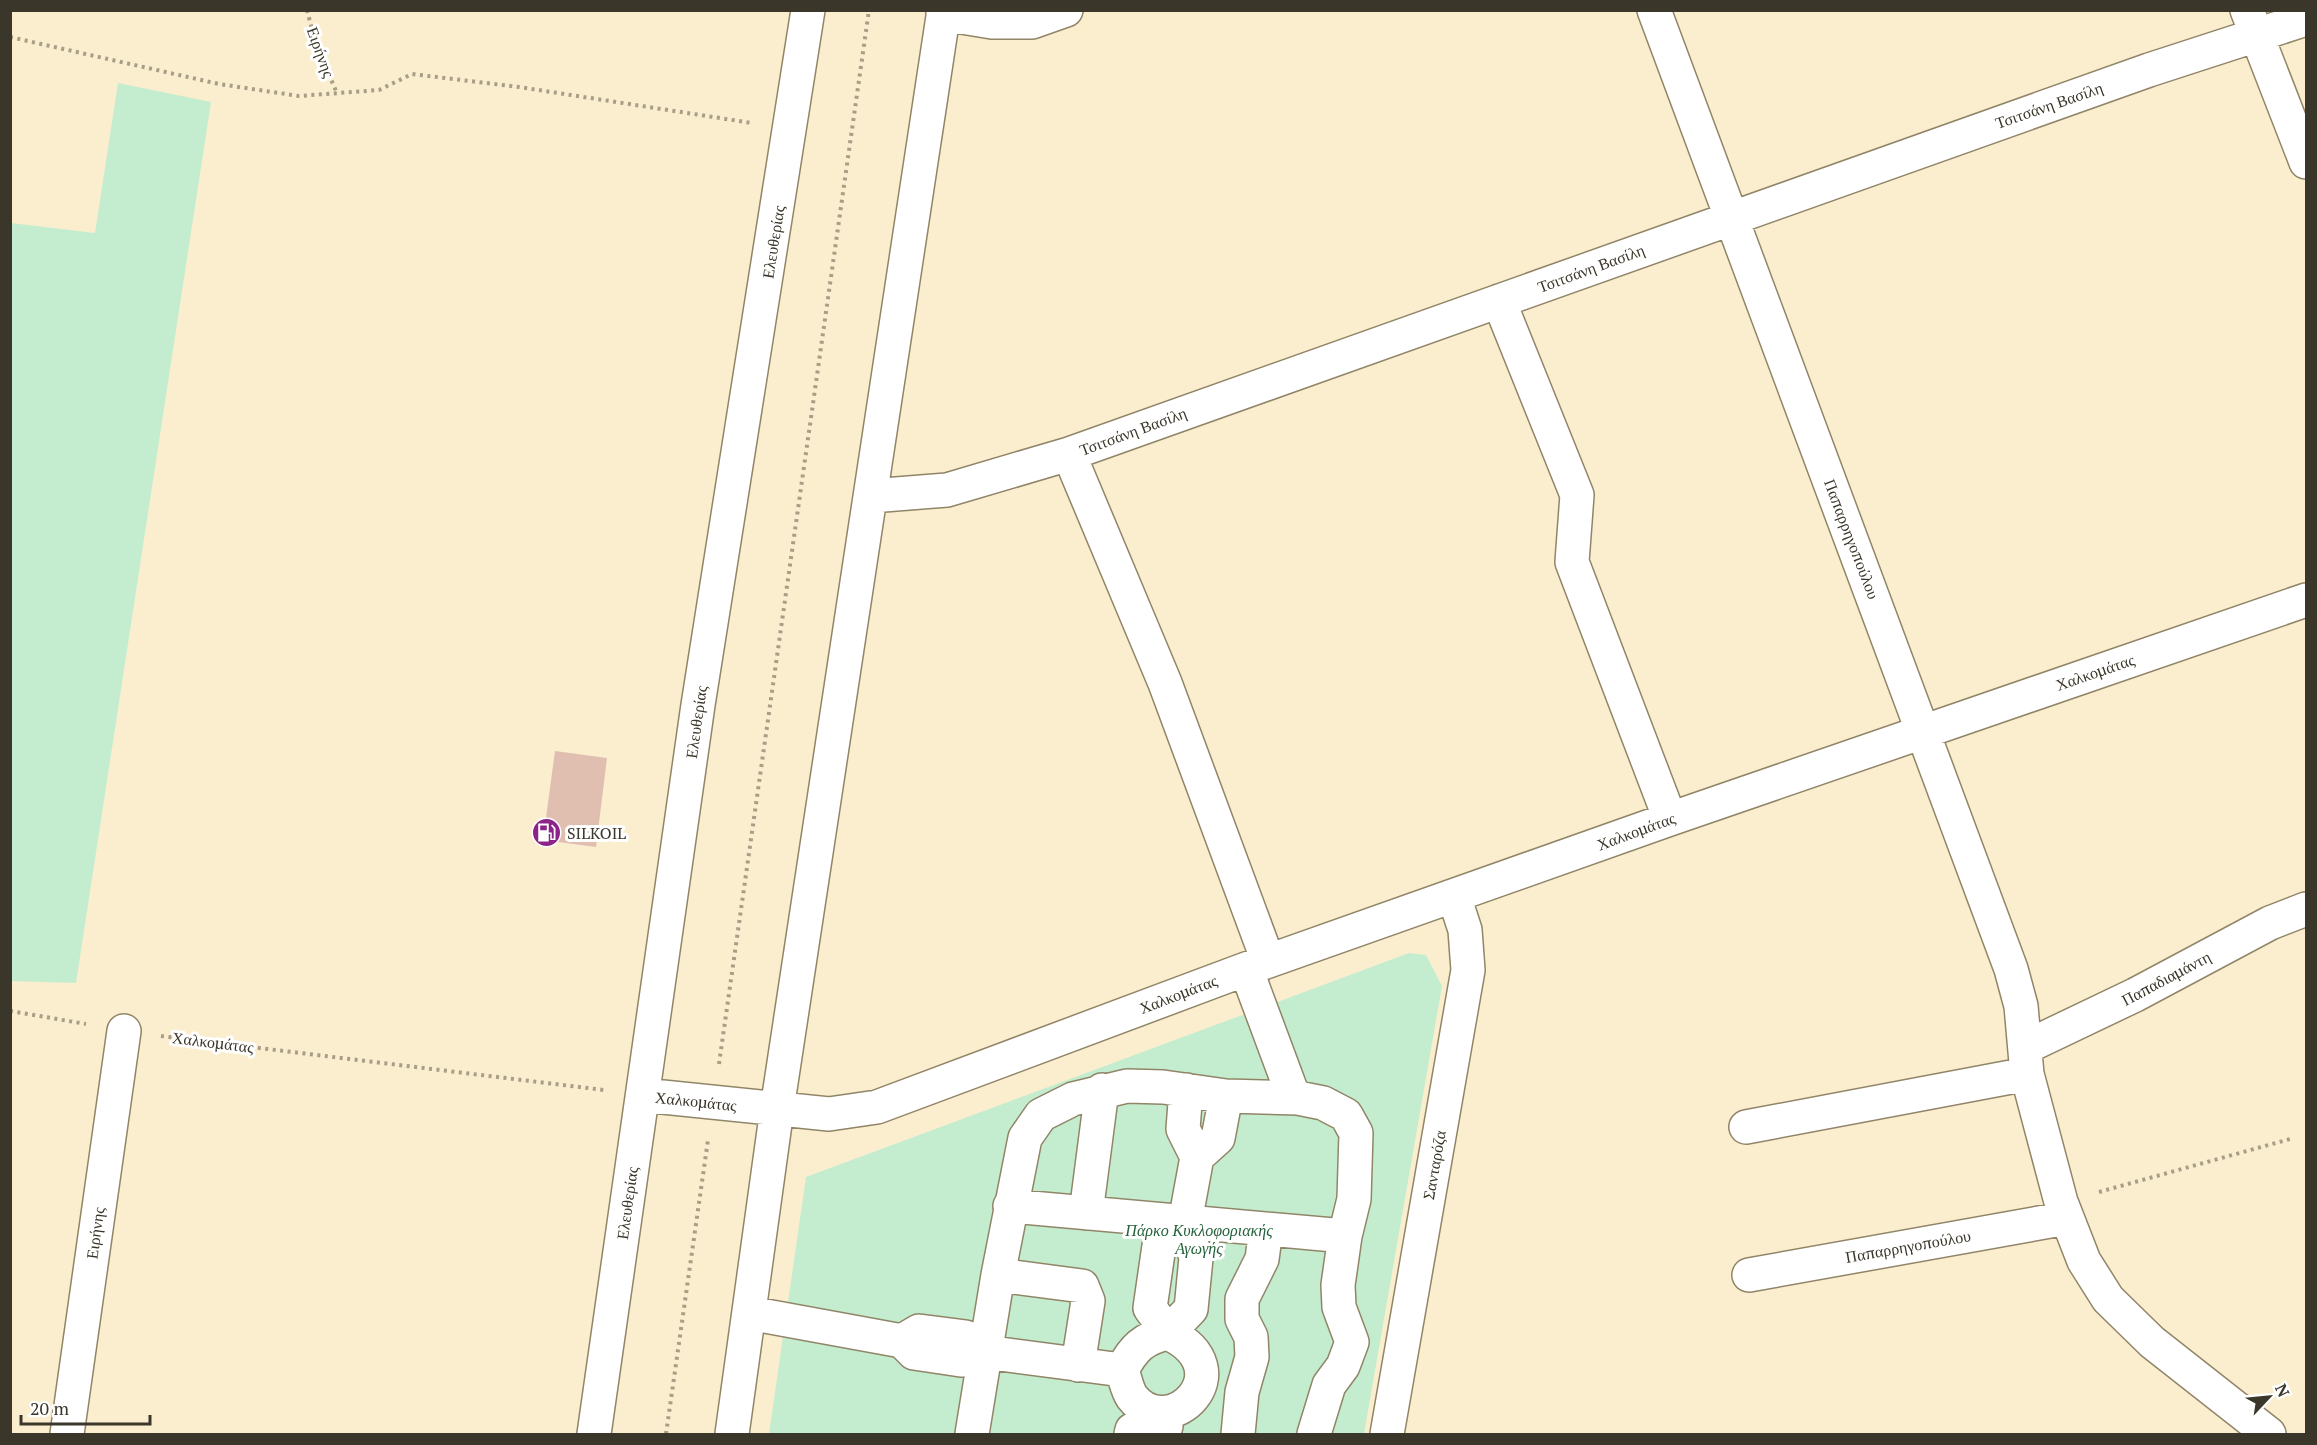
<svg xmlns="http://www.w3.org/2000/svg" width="2317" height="1445" font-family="'PT Serif',serif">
	<rect width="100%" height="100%" fill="#fbeecf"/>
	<path fill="#c4edcf" d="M118,83L211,102L76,983L11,981V223L95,233Z
		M1409,953L1426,955L1442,986L1364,1434H769L806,1177Z"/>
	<path fill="#e0beb0" d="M555,751L607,758L596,847L543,840Z"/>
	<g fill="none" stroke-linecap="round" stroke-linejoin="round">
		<defs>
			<path id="minor" d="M1654,10L2011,969L2021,1006L2027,1074L2061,1202L2084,1261L2108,1299L2152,1342L2269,1434
				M2247,10L2306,162
				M943,14L992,22H1032L1066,10
				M1499,301L1577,495L1572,562L1670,819
				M1069,454L1165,683L1268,961
				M871,496L947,490L1069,454L2149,70L2306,19
				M1246,969L1291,1090L1298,1098
				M2026,1047L2135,995L2270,923L2306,909
				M643,1095L829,1114L877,1107L1246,969L1670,819L2306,600
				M1746,1127L2027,1074
				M1197,1157L1218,1138L1226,1096
				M1086,1213L1102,1090
				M1185,1222L1159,1246L1150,1308L1168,1333L1191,1309L1196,1258L1185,1222L1197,1157L1183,1129L1186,1090
				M998,1275L1082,1286L1088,1301L1078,1365
				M1749,1275L2067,1218
				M749,1313L902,1341L914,1353L961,1360L985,1352L1122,1370
				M1168,1333C1246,1370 1169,1445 1132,1397C1127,1390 1125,1378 1122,1370C1133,1349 1143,1338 1168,1333Z
				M902,1341L919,1331L966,1337L985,1352
				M67,1434L124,1031
				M594,1434L698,705L808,10
				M732,1434L777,1109L944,10
				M972,1434L998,1275L1025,1138L1041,1115L1073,1099L1127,1086L1163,1087L1226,1096L1298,1098L1323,1103L1346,1115L1356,1133L1354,1199L1345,1236L1010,1206
				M1131,1434L1132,1430L1160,1413L1166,1426
				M1238,1434L1242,1392L1252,1357L1251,1337L1242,1319V1299L1262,1259L1266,1229
				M1314,1434L1329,1385L1343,1366L1352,1342L1339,1307L1338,1285L1345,1236
				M1387,1434L1468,970L1465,930L1454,896"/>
		</defs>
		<use href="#minor" stroke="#918568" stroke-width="36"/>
		<path stroke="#a79e87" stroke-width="4" stroke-dasharray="3 4.5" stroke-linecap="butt" d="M307,10L316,45L337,93
			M10,37L219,84L299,96L379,90L412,74L519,87L752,123
			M10,1011L86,1024
			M161,1036L604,1090
			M719,1064L869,10
			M2099,1192L2290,1139
			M666,1434L708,1140"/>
		<use href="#minor" stroke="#fff" stroke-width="33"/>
	</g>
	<defs>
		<symbol id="fuel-disc" viewBox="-11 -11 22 22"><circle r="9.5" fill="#8d2388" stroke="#fff"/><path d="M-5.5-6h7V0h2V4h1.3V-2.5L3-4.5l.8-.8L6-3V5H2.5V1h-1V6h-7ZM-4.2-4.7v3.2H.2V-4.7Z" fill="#fff"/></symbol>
	</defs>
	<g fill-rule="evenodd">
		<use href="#fuel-disc" x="530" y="816" width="33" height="33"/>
	</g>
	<g text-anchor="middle" stroke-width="6" stroke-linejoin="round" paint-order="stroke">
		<g font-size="16" fill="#3b362a" stroke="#fff">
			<text transform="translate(321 52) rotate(70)" y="6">Ειρήνης</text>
			<text transform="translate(2049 105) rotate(-19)" y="6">Τσιτσάνη Βασίλη</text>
			<text transform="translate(773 242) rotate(-81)" y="6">Ελευθερίας</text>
			<text transform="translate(1591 268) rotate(-20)" y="6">Τσιτσάνη Βασίλη</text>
			<text transform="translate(1133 431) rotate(-20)" y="6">Τσιτσάνη Βασίλη</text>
			<text transform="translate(1852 539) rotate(69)" y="6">Παπαρρηγοπούλου</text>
			<text transform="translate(2095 672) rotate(-19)" y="6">Χαλκομάτας</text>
			<text transform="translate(696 722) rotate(-82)" y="6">Ελευθερίας</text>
			<text transform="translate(1636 831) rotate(-20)" y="6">Χαλκομάτας</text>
			<text transform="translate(2166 978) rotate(-28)" y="6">Παπαδιαμάντη</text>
			<text transform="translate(1178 994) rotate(-21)" y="6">Χαλκομάτας</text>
			<text transform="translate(213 1042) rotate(7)" y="6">Χαλκομάτας</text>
			<text transform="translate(696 1101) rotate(6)" y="6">Χαλκομάτας</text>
			<text transform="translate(1434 1165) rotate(-80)" y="6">Σανταρόζα</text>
			<text transform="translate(627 1203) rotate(-82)" y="6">Ελευθερίας</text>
			<text transform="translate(95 1233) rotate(-82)" y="6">Ειρήνης</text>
			<text transform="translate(1908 1246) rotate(-10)" y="6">Παπαρρηγοπούλου</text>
		</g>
		<g font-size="16" fill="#3b362a" stroke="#fff" text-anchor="start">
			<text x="567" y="839">SILKOIL</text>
		</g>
		<g font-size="16" font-style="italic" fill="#24613b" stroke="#fff">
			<text x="1199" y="1236">Πάρκο Κυκλοφοριακής<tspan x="1199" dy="18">Αγωγής</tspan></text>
		</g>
	</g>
	<rect width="2317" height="1445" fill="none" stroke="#3b362a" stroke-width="24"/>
	<g transform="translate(2269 1397) rotate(64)" stroke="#ffffff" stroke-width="4.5" paint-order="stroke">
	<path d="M0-4.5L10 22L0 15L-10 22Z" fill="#3b362a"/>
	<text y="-9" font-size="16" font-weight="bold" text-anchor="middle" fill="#3b362a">N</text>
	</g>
	<path d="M21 1415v9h129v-9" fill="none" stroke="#3b362a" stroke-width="3"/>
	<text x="30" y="1415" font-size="18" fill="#3b362a" stroke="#ffffff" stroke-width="4.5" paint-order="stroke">20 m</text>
</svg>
